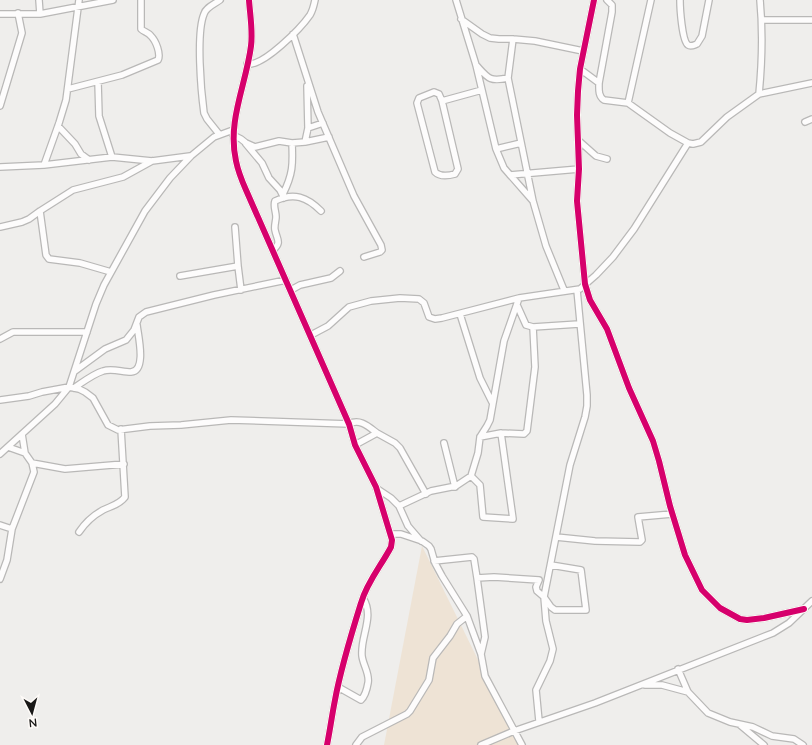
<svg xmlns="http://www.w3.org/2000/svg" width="812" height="745" font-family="Lato,sans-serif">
	<rect width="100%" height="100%" fill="#efeeec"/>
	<path fill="#eee3d5" d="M422,546L520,745H384Z"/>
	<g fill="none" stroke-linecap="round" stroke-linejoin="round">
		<defs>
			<path id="minor" d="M39,0L40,14
				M249,0C250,15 253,31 251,46C246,85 227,121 236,161C238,171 242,181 246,190L349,424L355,445L376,487L392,540L391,547C381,566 367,582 361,603C351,635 341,667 335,700C332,715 330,730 327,745
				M456,0L476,65L496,149L504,168L533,201L546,246L564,290
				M594,0L580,69L578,91L577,115L579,169L577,201L585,284L590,300L607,329L629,388L653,441L659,461L670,506L685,555L702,590L720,608L740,619L747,620L764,618L804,609
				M607,0L612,5V12L599,83C599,89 598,96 604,100L628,103L670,133L688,143
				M680,0C680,8 682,41 688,45C691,47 694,45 697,44L702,36L709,0
				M0,14H40L113,0
				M461,19L482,34L490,38L499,39H513L535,41L583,51
				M762,20H812
				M293,34L318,112L354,196L381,245L382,250L380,252L364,257
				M247,64C263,67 301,28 310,15C313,10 314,5 315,0
				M476,65C488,78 489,82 508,78L533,201
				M580,69L599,83
				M508,78L513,39
				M98,82L99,116L112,157
				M68,89L122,75L158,60C161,54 156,41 151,36C148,32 144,32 141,29V0
				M759,94C762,63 763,32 760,0
				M442,101L439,94L434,92L419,98L417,103L435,172C440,177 448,176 455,174L458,169L442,101L482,90
				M628,103L651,0
				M0,106L22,33L18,13
				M805,122L812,119
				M58,126L75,144L81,154L89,160
				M308,128L323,123
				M219,134L207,119L204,113C201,91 196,33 204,14C206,7 215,4 220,0
				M233,135L241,139L246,143L255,147L279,141L292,143L305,142L329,137
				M578,140L596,156L607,159
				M305,142L308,128L307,86
				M246,144L262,163L269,178L280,190L284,198
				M496,149L521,143
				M44,165L59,123L66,100L79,0
				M0,167L44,165L112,157L152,161L190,156
				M510,175L579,169
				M283,194C293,174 293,164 292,143
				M40,211L46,255L49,259L80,263L111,272
				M0,227L22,222L29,219L40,211L73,190L123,177L152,161
				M235,227L238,266
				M273,250C282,242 277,240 275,230C274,226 276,221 276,217C276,211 273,206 275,201C294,192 307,197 321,211
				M180,276L238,266L241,290
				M291,290L300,285L331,278L340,271
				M460,314L480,378L492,402
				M533,327L579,324
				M311,335L328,326L349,307L371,301L400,298L419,299L424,303L429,317L435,319L442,318L519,298L580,289L596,275L613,257L634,229L688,143L693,144L701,142L727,117L759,94L812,83
				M0,339L13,332H87
				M75,371L105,349L126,340L134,330L139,317L146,312L214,295L286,280
				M74,388C83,382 93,374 103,371C112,368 122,372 131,372C147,371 138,335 137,325
				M0,400L29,396L42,392L69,387L79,389L85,392L93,398L108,425L118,430L150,426L181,425L231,420L349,424C360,418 369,427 377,433
				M501,433L524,434L527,431L535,367L533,327L526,325L517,305
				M444,443L455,487
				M355,445L377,433L395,443L400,448L426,494
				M8,447L25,453
				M0,454L55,404L69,387L96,304L104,285L145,211L170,178L191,156L214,137L233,130
				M32,463L65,469L124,464
				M471,476L478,453L480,437L487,426L490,420L504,341L519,298
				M376,488L391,498L399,506L408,526L421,541
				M399,506L431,491L456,486L471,476L480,485L483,517L513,519L501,433L480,437
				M0,525L12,529L7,560L0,579
				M12,529L34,472L32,463L25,453L22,434
				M79,532C85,523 92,516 103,510C111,506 119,505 125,497L121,429
				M391,534H401L422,541L429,546L431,549L435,563L442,576L467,616L481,654L485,676L522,745
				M556,537L595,541L640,542L642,540L638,517L672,514
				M434,561L472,557L474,559L477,578L494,577L539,580L536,587L537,591L544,597L551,607L555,610H586L581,570L551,565
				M477,578L485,637L481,654
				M678,669L688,692L708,713L730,722L753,727L772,736L794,739L803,745
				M645,685H662L688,692
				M338,687L361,700C365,696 367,689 368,683C370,674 363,665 362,656C360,636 375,617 363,598
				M539,721L536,690L550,661L553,649L546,621L544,597L570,465L585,417L587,406V395L577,290
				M740,725L764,745
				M356,745L362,737L407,714L410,711L429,680L433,658L450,636L457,624L467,616
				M481,745L514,731L595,703L773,633L789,623L812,601"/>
		</defs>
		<use href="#minor" stroke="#b9b8b7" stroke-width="8"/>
		<use href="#minor" stroke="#fdfcfc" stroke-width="5.5"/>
		<defs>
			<path id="cycleway" d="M249,0C250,15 253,31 251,46C246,85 227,121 236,161C238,171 242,181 246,190L349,424L355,445L376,487L392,540L391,547C381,566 367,582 361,603C351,635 341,667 335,700C332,715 330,730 327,745
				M594,0L580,69L578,91L577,115L579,169L577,201L585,284L590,300L607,329L629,388L653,441L659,461L670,506L685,555L702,590L720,608L740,619L747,620L764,618L804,609"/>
		</defs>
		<use href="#cycleway" stroke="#fefbf8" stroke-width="8"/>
		<use href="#cycleway" stroke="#d6006c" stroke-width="6"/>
	</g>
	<g transform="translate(32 713) rotate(174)" stroke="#fefbf8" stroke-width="3" paint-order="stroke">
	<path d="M0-3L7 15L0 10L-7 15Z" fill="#191817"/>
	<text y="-6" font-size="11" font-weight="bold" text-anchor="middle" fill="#191817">N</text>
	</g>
</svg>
